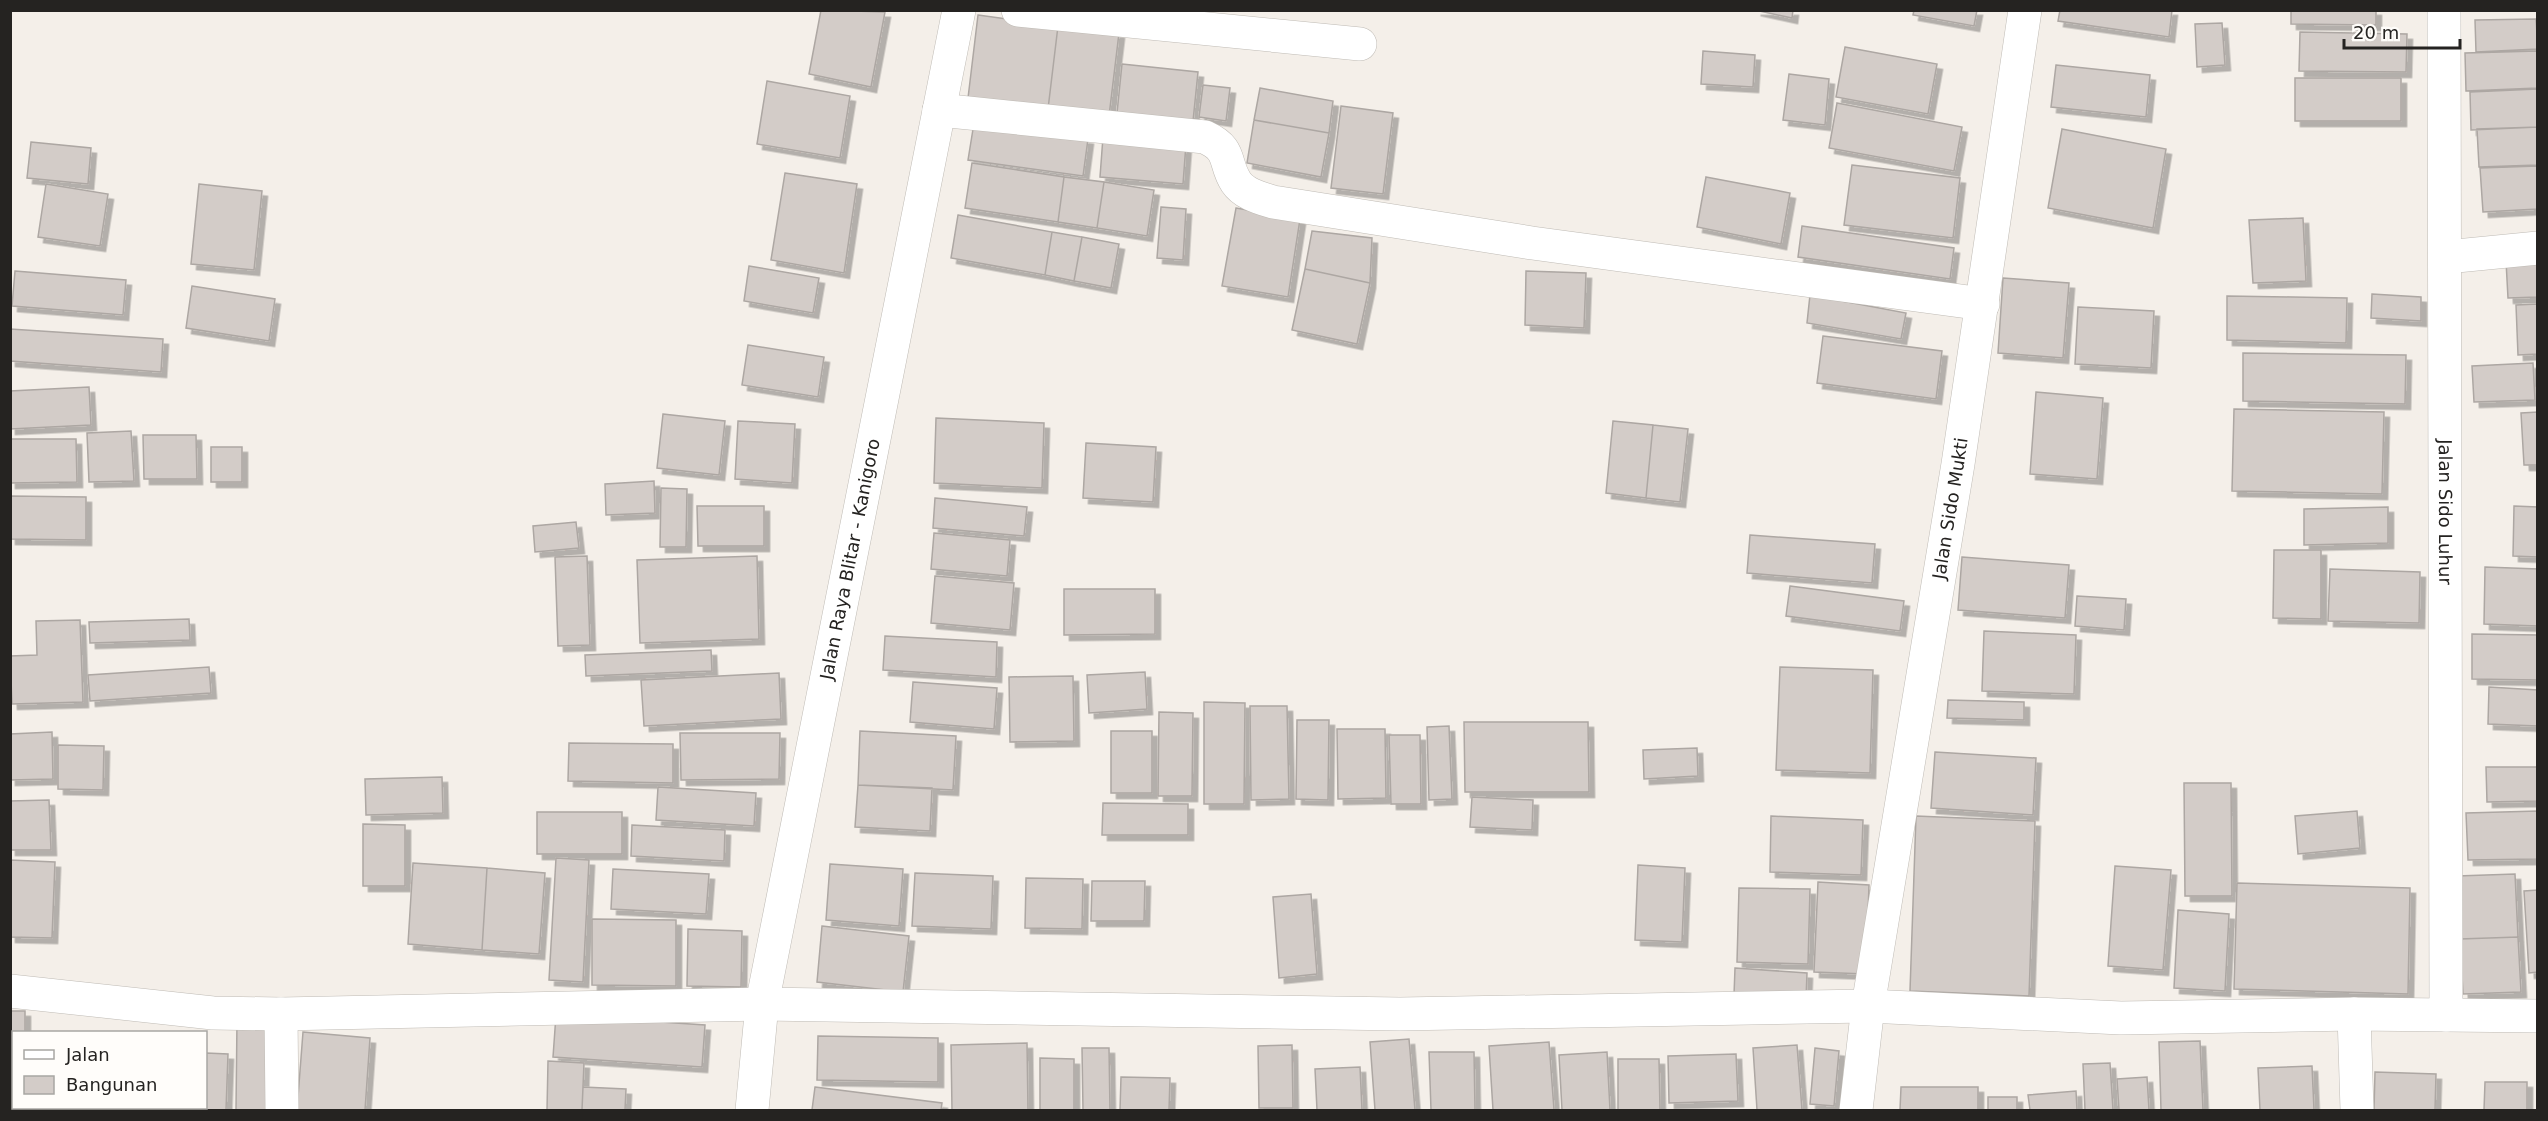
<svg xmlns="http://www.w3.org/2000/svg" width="2548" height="1121" font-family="'DejaVu Sans',sans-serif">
	<defs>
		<filter id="shadow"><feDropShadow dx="5.5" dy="5.5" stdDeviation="0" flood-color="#0004"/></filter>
	</defs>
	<rect width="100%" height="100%" fill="#f4efe9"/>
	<path fill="#d3ccc8" stroke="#ada7a3" stroke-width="1.5" filter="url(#shadow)" d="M821,10L885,12L871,87L809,74Z
		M1755,10H1793L1792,18Z
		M1914,10H1977L1974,26L1913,15Z
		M2060,10H2172L2169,37L2058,21Z
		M2291,10H2376V25L2291,24Z
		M978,15L1058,26L1048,109L968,98Z
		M2536,19L2538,49L2476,52L2475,20Z
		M2222,23L2225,65L2197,67L2195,24Z
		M1058,26L1119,33L1109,116L1048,109Z
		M2300,32L2407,34L2406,72L2299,71Z
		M1845,47L1937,64L1928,114L1836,97Z
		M1703,51L1755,55L1753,87L1701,84Z
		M2538,51V88L2466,91L2465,53Z
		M1122,64L1198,72L1193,121L1117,113Z
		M2056,65L2150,75L2146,117L2051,107Z
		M1789,74L1829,79L1825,125L1783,120Z
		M2295,78H2401V121H2295Z
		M767,81L850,96L840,158L757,144Z
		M1203,85L1230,88L1226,121L1199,117Z
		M1260,88L1333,101L1329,133L1254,120Z
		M2538,89V127L2471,130L2470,92Z
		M1837,103L1962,127L1954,171L1829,148Z
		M1341,106L1393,113L1383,194L1331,188Z
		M1254,120L1329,133L1321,177L1247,163Z
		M974,123L1088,139L1083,176L968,160Z
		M2538,127V165L2479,167L2477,129Z
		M2062,129L2166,149L2153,228L2048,208Z
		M1103,137L1186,144L1183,184L1100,177Z
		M31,142L91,148L88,184L27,178Z
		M972,163L1064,177L1058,222L965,208Z
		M1852,165L1960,178L1953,238L1844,225Z
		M2538,166V209L2483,212L2480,168Z
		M785,173L857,184L844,273L771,260Z
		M1064,177L1104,182L1097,228L1058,222Z
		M1706,177L1790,193L1781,244L1697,227Z
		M1104,182L1154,190L1147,236L1097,228Z
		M46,184L108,194L100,246L38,237Z
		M199,184L262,191L254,270L191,264Z
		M1161,207L1186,209L1183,260L1157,258Z
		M1236,208L1300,219L1288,297L1222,286Z
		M958,215L1052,232L1045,275L951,258Z
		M2303,218L2306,281L2253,283L2249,220Z
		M1802,226L1954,248L1950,279L1798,257Z
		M1312,231L1372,238L1370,283L1305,269Z
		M1052,232L1082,237L1074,281L1045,275Z
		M1082,237L1119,244L1111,288L1074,281Z
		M2538,260V297L2508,298L2506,261Z
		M749,266L819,278L813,313L744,301Z
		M1305,269L1370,283L1357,344L1292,330Z
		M15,271L126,280L123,315L12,306Z
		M1526,271L1586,273L1584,328L1525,325Z
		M2003,278L2069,283L2063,358L1998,353Z
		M192,286L275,299L269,341L186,328Z
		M2372,294L2421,297V321L2371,318Z
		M1810,295L1906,313L1901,339L1807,323Z
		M2227,296L2347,298L2346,343L2227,340Z
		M2538,304V354L2518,355L2516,305Z
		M2078,307L2154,311L2151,368L2075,364Z
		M10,329L163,339L161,372L10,361Z
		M1823,336L1942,351L1936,399L1817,383Z
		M748,345L824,357L818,397L742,385Z
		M2243,353L2406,355L2405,404L2243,401Z
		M2533,363L2535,400L2474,402L2472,366Z
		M89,387L91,425L10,429V391Z
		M2036,392L2103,398L2097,479L2030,474Z
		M2234,409L2384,412L2382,494L2232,491Z
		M2538,412V465H2524L2521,413Z
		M663,414L725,421L719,475L657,468Z
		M936,418L1044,423L1042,488L934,483Z
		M738,421L795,424L792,483L735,479Z
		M1613,421L1653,425L1646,498L1606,493Z
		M1653,425L1688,429L1680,502L1646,498Z
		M131,431L134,481L89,482L87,433Z
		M143,435H196L197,479H144Z
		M10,439H76L77,482L10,483Z
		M1086,443L1156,447L1153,502L1083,498Z
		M211,447H242V482H211Z
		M654,481L655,513L606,515L605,484Z
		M661,488L687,489L686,547H660Z
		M10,496L86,497V540L10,539Z
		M935,498L1027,507L1024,536L933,528Z
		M697,506H764V546H698Z
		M2514,506L2538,507V557L2513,556Z
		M2388,507V543L2304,545V509Z
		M576,522L579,548L535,552L533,526Z
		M934,533L1010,540L1007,576L931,569Z
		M1750,535L1875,544L1872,583L1747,573Z
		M2274,550H2321V619L2273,618Z
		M587,556L590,645L558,646L555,557Z
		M757,556L759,639L640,643L637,560Z
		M1962,557L2069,565L2065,618L1958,610Z
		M2485,567L2538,569V626L2484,624Z
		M2330,569L2420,572L2419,623L2328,621Z
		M935,576L1014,583L1010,630L931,623Z
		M1790,586L1904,601L1900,631L1786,616Z
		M1064,589H1155V634L1064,635Z
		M2077,596L2126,599L2124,630L2075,626Z
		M189,619L190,640L90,643L89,622Z
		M80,620L83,702L12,704L10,656L37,655L36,621Z
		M1984,631L2076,635L2074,694L1982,691Z
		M2472,634L2538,635V680L2472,679Z
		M885,636L997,642L996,677L883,670Z
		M711,650L712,671L586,676L585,655Z
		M209,667L211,693L90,701L88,675Z
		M1780,667L1873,670L1870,773L1776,770Z
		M1145,672L1147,709L1089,713L1087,675Z
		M779,673L781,719L644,726L641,680Z
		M1073,676L1074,741L1010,742L1009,677Z
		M913,682L997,688L994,729L910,722Z
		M2489,687L2538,690V726L2488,724Z
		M1948,700L2024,702V720L1947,718Z
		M1204,702L1245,703L1244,804H1204Z
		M1250,706H1287L1289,799L1251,800Z
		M1159,712L1193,713L1192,796H1158Z
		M1297,720H1329L1328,800L1296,799Z
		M1464,722H1588L1589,792H1465Z
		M1449,726L1452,799L1429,800L1427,727Z
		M1337,729H1385L1386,798L1338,799Z
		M860,731L956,736L953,790L858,785Z
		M1111,731H1152V793H1111Z
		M52,732L53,779L10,780V734Z
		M680,733H780L779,779L681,780Z
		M1389,735H1420L1421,804H1391Z
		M569,743L673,744V783L568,781Z
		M58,745L104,746L103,790L58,789Z
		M1697,748L1698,776L1644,779L1643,750Z
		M1935,752L2036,758L2033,815L1931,808Z
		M2486,767H2538V801L2487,802Z
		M442,777L443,813L366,815L365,779Z
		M2184,783H2231L2232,896H2185Z
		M858,785L932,788L930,831L855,827Z
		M658,787L756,793L754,826L656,820Z
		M1472,797L1533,800L1532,830L1470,827Z
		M49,800L51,850H10V801Z
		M1103,803L1188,804V835H1102Z
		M2357,811L2360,848L2298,854L2295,816Z
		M2538,811V859L2468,860L2466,813Z
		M537,812H622V854H537Z
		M1771,816L1863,820L1861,875L1770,872Z
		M1916,816L2035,821L2029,996L1910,991Z
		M363,824L405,825V886H363Z
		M632,825L725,830L724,861L631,856Z
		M556,858L589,860L583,982L549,980Z
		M10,860L55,862L52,938L10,937Z
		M413,863L487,868L482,950L408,944Z
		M830,864L903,869L899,926L826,920Z
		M1638,865L1685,868L1682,942L1635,940Z
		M2115,866L2171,870L2163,970L2108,966Z
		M487,868L545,873L539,954L482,950Z
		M613,869L709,874L706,914L611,909Z
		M915,873L993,876L991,929L912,926Z
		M2515,874L2518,937L2460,939L2457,876Z
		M1026,878L1083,879L1082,929L1025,928Z
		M1092,881H1145L1144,921H1091Z
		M1818,882L1869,885L1866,974L1814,972Z
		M2237,883L2410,888L2408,994L2234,989Z
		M1739,888L1810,889L1808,964L1737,962Z
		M2538,890V972L2529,973L2524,891Z
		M1311,894L1317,974L1279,978L1273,897Z
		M2178,910L2229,914L2225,991L2174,988Z
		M592,919L676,920V986L592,985Z
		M822,926L909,936L903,992L817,982Z
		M688,929L742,931L741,987L687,986Z
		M2518,937L2521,992L2463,994L2460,939Z
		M1735,968L1807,973L1806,999L1734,995Z
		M10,1011H25V1032H14V1058H10Z
		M556,1015L705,1025L702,1067L553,1057Z
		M237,1020H268L267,1110H236Z
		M303,1032L370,1038L365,1110H297Z
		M818,1036L938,1038V1082L817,1080Z
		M1409,1039L1415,1110H1375L1370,1042Z
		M2200,1041L2203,1110H2161L2159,1042Z
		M1549,1042L1554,1110H1493L1489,1046Z
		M1027,1043L1028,1110H952L951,1045Z
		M1292,1045L1293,1108H1259L1258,1046Z
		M1797,1045L1802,1110H1757L1753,1048Z
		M1082,1048H1109L1110,1110H1083Z
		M1815,1048L1839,1051L1834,1106L1810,1104Z
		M1429,1052H1474L1475,1110H1431Z
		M1607,1052L1610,1110H1562L1559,1055Z
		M206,1053L228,1054L226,1110H192V1108H206Z
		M1736,1054L1738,1101L1669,1103L1668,1056Z
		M1040,1058L1074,1059V1110H1040Z
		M1618,1059H1659L1660,1110H1618Z
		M548,1061L584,1063L582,1110H547Z
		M2110,1063L2113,1110H2085L2083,1064Z
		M2312,1066L2314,1110H2260L2258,1068Z
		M1360,1067L1362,1110H1317L1315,1069Z
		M2375,1072L2436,1074L2435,1110H2374Z
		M10,1073H14L15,1110H10Z
		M1121,1077L1170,1078L1169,1110H1120Z
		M2147,1077L2149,1110H2119L2117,1079Z
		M2485,1082H2527V1110H2484Z
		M583,1087L626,1089L625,1110H582Z
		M815,1087L942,1103L941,1110H812Z
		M1901,1087H1978V1110H1900Z
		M2076,1091L2077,1110H2030L2028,1095Z
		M1988,1097H2017V1110H1988Z
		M40,1108H93V1110H40Z
		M107,1108H155V1110H107Z"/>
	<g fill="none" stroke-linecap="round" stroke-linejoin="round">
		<defs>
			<g id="minor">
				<path d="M1018,10L1360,44"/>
				<path id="s1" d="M2444,10L2446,1015"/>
				<path d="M939,110L1205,137C1233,150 1223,162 1236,182C1244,194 1260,198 1273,202L1532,243L1983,304"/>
				<path d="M2446,257L2538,248"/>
				<path d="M10,991L213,1013L281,1014L762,1004L1400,1014L1868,1006L2121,1018L2354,1014L2538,1016"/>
				<path d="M281,1014L282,1110"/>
				<path d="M2354,1014L2357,1110"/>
				<path id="s2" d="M1856,1110L1868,1006L1958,464L2025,10"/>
			</g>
			<g id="secondary">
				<path id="s3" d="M752,1110L762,1004L959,10"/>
			</g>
		</defs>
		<use href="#minor" stroke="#bfbbb5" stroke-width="34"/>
		<use href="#secondary" stroke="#bfbbb5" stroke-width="34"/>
		<use href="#minor" stroke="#fff" stroke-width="33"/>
		<use href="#secondary" stroke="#fff" stroke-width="33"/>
	</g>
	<g text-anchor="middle" stroke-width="4.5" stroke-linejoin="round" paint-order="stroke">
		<g font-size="18" fill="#252321" stroke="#fffdfa">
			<text dy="6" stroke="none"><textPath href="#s2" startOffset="609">Jalan Sido Mukti</textPath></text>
			<text dy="6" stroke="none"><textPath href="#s1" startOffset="502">Jalan Sido Luhur</textPath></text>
			<text dy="6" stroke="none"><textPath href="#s3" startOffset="560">Jalan Raya Blitar - Kanigoro</textPath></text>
		</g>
	</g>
	<rect width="2548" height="1121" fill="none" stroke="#252321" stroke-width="24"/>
	<rect x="12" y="1031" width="195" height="78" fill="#fffdfa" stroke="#a8a6a3" stroke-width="1.5"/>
	<rect x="24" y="1050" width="30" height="9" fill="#ffffff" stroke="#a8a6a3" stroke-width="1.5"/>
	<text x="66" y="1061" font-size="18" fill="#252321">Jalan</text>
	<rect x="24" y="1076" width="30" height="18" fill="#d3ccc8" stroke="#a8a6a3" stroke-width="1.5"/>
	<text x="66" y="1091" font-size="18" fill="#252321">Bangunan</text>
	<path d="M2344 39v9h116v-9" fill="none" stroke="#252321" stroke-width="3"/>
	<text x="2353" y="39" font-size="18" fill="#252321" stroke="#fffdfa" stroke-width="4.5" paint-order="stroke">20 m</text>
</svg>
